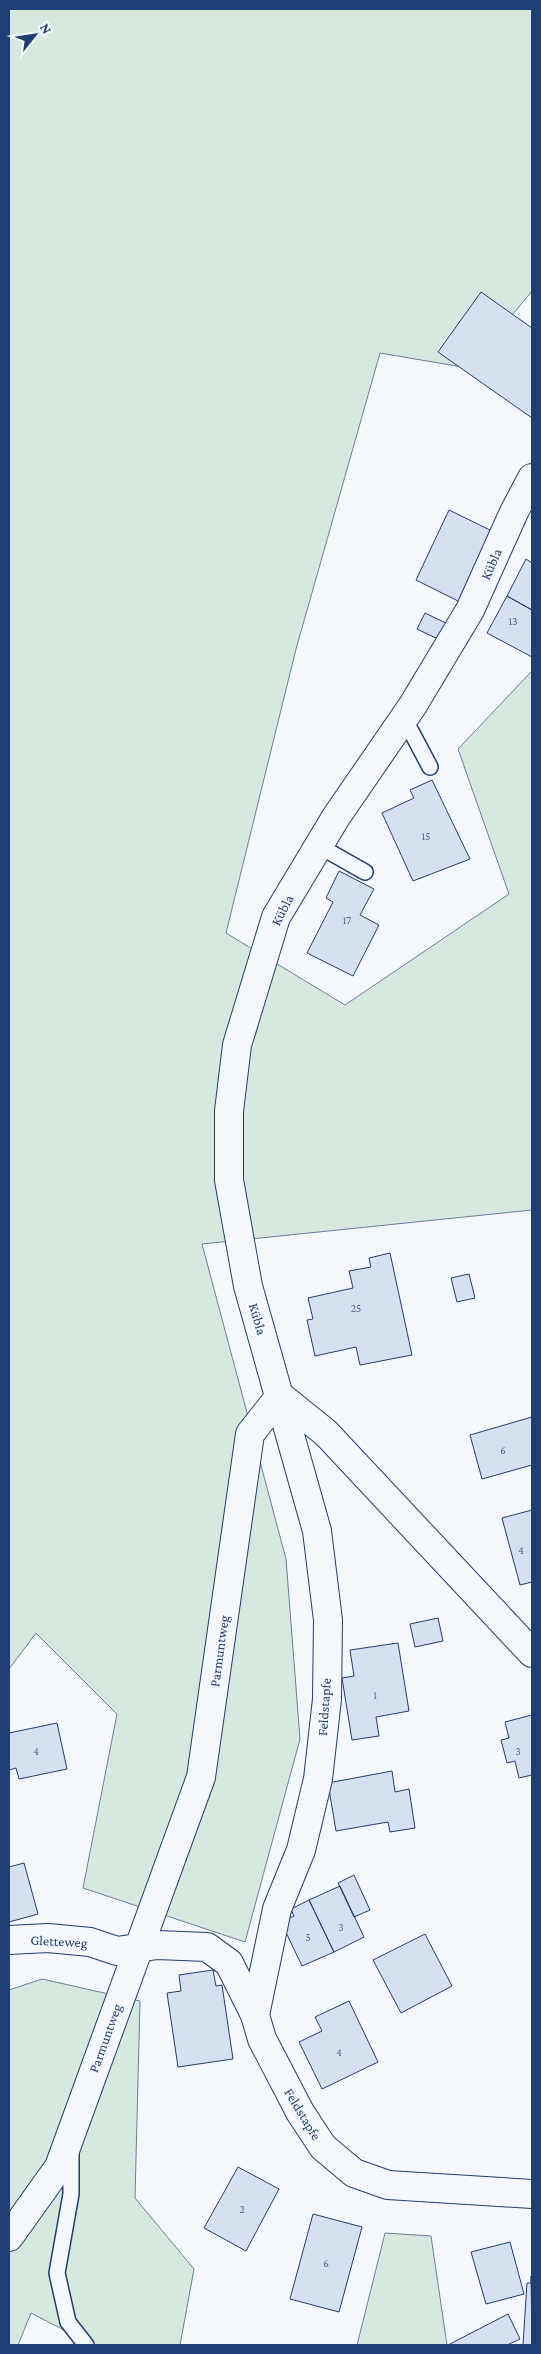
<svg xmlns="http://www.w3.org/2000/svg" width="541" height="2354" font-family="'Crimson Pro',serif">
	<rect width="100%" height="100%" fill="#f4f7fb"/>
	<path fill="#d7e8df" stroke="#687fa3" d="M9,9H532V291L468,368L380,353L296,649L226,933L345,1005L509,894L458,749L532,671V1210L202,1244L286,1559L300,1739L245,1942L83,1888L117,1714L36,1633L9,1669Z
		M42,1979L140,2001L135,2198L194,2269L180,2345H93L31,2313L18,2345H9V1990Z
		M385,2233L431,2236L447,2345H357Z"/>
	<path fill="#d5e0f0" stroke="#1d3f73" d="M481,292L532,328V418L438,352Z
		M449,510L494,532L460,602L416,580Z
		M526,559L532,563V610L507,596Z
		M507,596L532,610V657L487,633Z
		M425,613L448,624L440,640L417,629Z
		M432,780L470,859L413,881L382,813L414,798L410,790Z
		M339,871L374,889L360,915L379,925L353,976L307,953L333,902L326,898Z
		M390,1253L412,1355L360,1365L356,1347L315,1356L307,1320L313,1319L308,1298L353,1288L349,1271L371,1267L369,1258Z
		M469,1274L475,1298L457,1302L451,1278Z
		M532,1417V1465L482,1479L470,1435Z
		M532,1510V1582L520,1585L502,1518Z
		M438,1618L443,1641L415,1647L410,1624Z
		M398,1643L409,1711L376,1717L379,1736L352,1740L342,1678L354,1676L350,1650Z
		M532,1715V1775L519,1778L515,1761L507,1763L501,1740L509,1738L505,1722Z
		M57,1723L67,1769L19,1779L16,1768L9,1770V1733Z
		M392,1771L395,1792L409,1789L415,1828L390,1832L388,1822L336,1831L328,1783Z
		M24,1863L38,1914L9,1922V1867Z
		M354,1875L370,1910L354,1917L338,1883Z
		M340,1886L364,1937L334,1952L309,1900Z
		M309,1900L334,1952L302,1966L281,1922L294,1916L291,1909Z
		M425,1934L452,1986L401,2013L373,1960Z
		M213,1970L216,1986L222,1985L233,2059L178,2067L167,1993L181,1991L179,1975Z
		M349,2001L378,2062L322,2089L299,2042L322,2031L315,2017Z
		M238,2167L279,2189L246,2251L204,2228Z
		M313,2214L362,2227L339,2312L290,2299Z
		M510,2242L524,2294L486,2304L471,2252Z
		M531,2276L532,2345H523L527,2283H531Z
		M508,2314L520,2339L507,2345H451L450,2344Z"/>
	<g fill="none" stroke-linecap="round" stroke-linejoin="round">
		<defs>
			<path id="service" d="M404,718L430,767
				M319,846L365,872
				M71,2154V2194L57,2273L68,2322L86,2345"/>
			<path id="minor" d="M280,1396L326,1433L532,1653
				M9,1940L48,1938L90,1942L117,1951L157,1945L207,1947L229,1963L255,2015L262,2039L300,2112L323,2147L354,2173L388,2185L532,2194
				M255,2015L277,1909L301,1850L318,1779L327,1699L328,1620L317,1531L248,1286L229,1180V1111L237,1045L276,917L336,817L413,705L470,610L514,512L532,478
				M9,2237L59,2167L201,1777L250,1434L280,1396"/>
		</defs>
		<use href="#service" stroke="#1d3f73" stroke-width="18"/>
		<use href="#minor" stroke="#1d3f73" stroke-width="30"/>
		<use href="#service" stroke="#f4f7fb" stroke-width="15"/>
		<use href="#minor" stroke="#f4f7fb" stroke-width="28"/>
	</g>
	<g text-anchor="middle" stroke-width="4" stroke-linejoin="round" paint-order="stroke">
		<g font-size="11" fill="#4b6792">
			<text x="513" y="625">13</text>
			<text x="426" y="840">15</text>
			<text x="347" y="924">17</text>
			<text x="356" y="1312">25</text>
			<text x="503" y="1454">6</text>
			<text x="521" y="1554">4</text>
			<text x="375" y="1699">1</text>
			<text x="36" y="1755">4</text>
			<text x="518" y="1755">3</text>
			<text x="341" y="1931">3</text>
			<text x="308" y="1941">5</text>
			<text x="339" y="2056">4</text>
			<text x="242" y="2213">2</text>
			<text x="326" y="2267">6</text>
		</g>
		<g font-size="14" fill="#1d3f73" stroke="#f4f7fb">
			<text transform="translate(491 564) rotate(-66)" y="5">Kübla</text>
			<text transform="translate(282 910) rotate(-63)" y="5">Kübla</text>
			<text transform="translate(258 1319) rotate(74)" y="5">Kübla</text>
			<text transform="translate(219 1651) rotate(-82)" y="5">Parmuntweg</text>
			<text transform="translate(324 1707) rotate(-86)" y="5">Feldstapfe</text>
			<text transform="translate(59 1941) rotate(3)" y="5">Gletteweg</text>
			<text transform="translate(105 2038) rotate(-70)" y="5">Parmuntweg</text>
			<text transform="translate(303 2114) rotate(59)" y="5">Feldstapfe</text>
		</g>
	</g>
	<rect width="541" height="2354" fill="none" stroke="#1d3f73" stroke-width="20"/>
	<g transform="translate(35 35) rotate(60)" stroke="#f4f7fb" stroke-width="4" paint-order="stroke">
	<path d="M0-4L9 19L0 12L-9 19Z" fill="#1d3f73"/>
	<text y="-8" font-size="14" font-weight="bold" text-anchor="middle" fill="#1d3f73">N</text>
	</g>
</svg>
